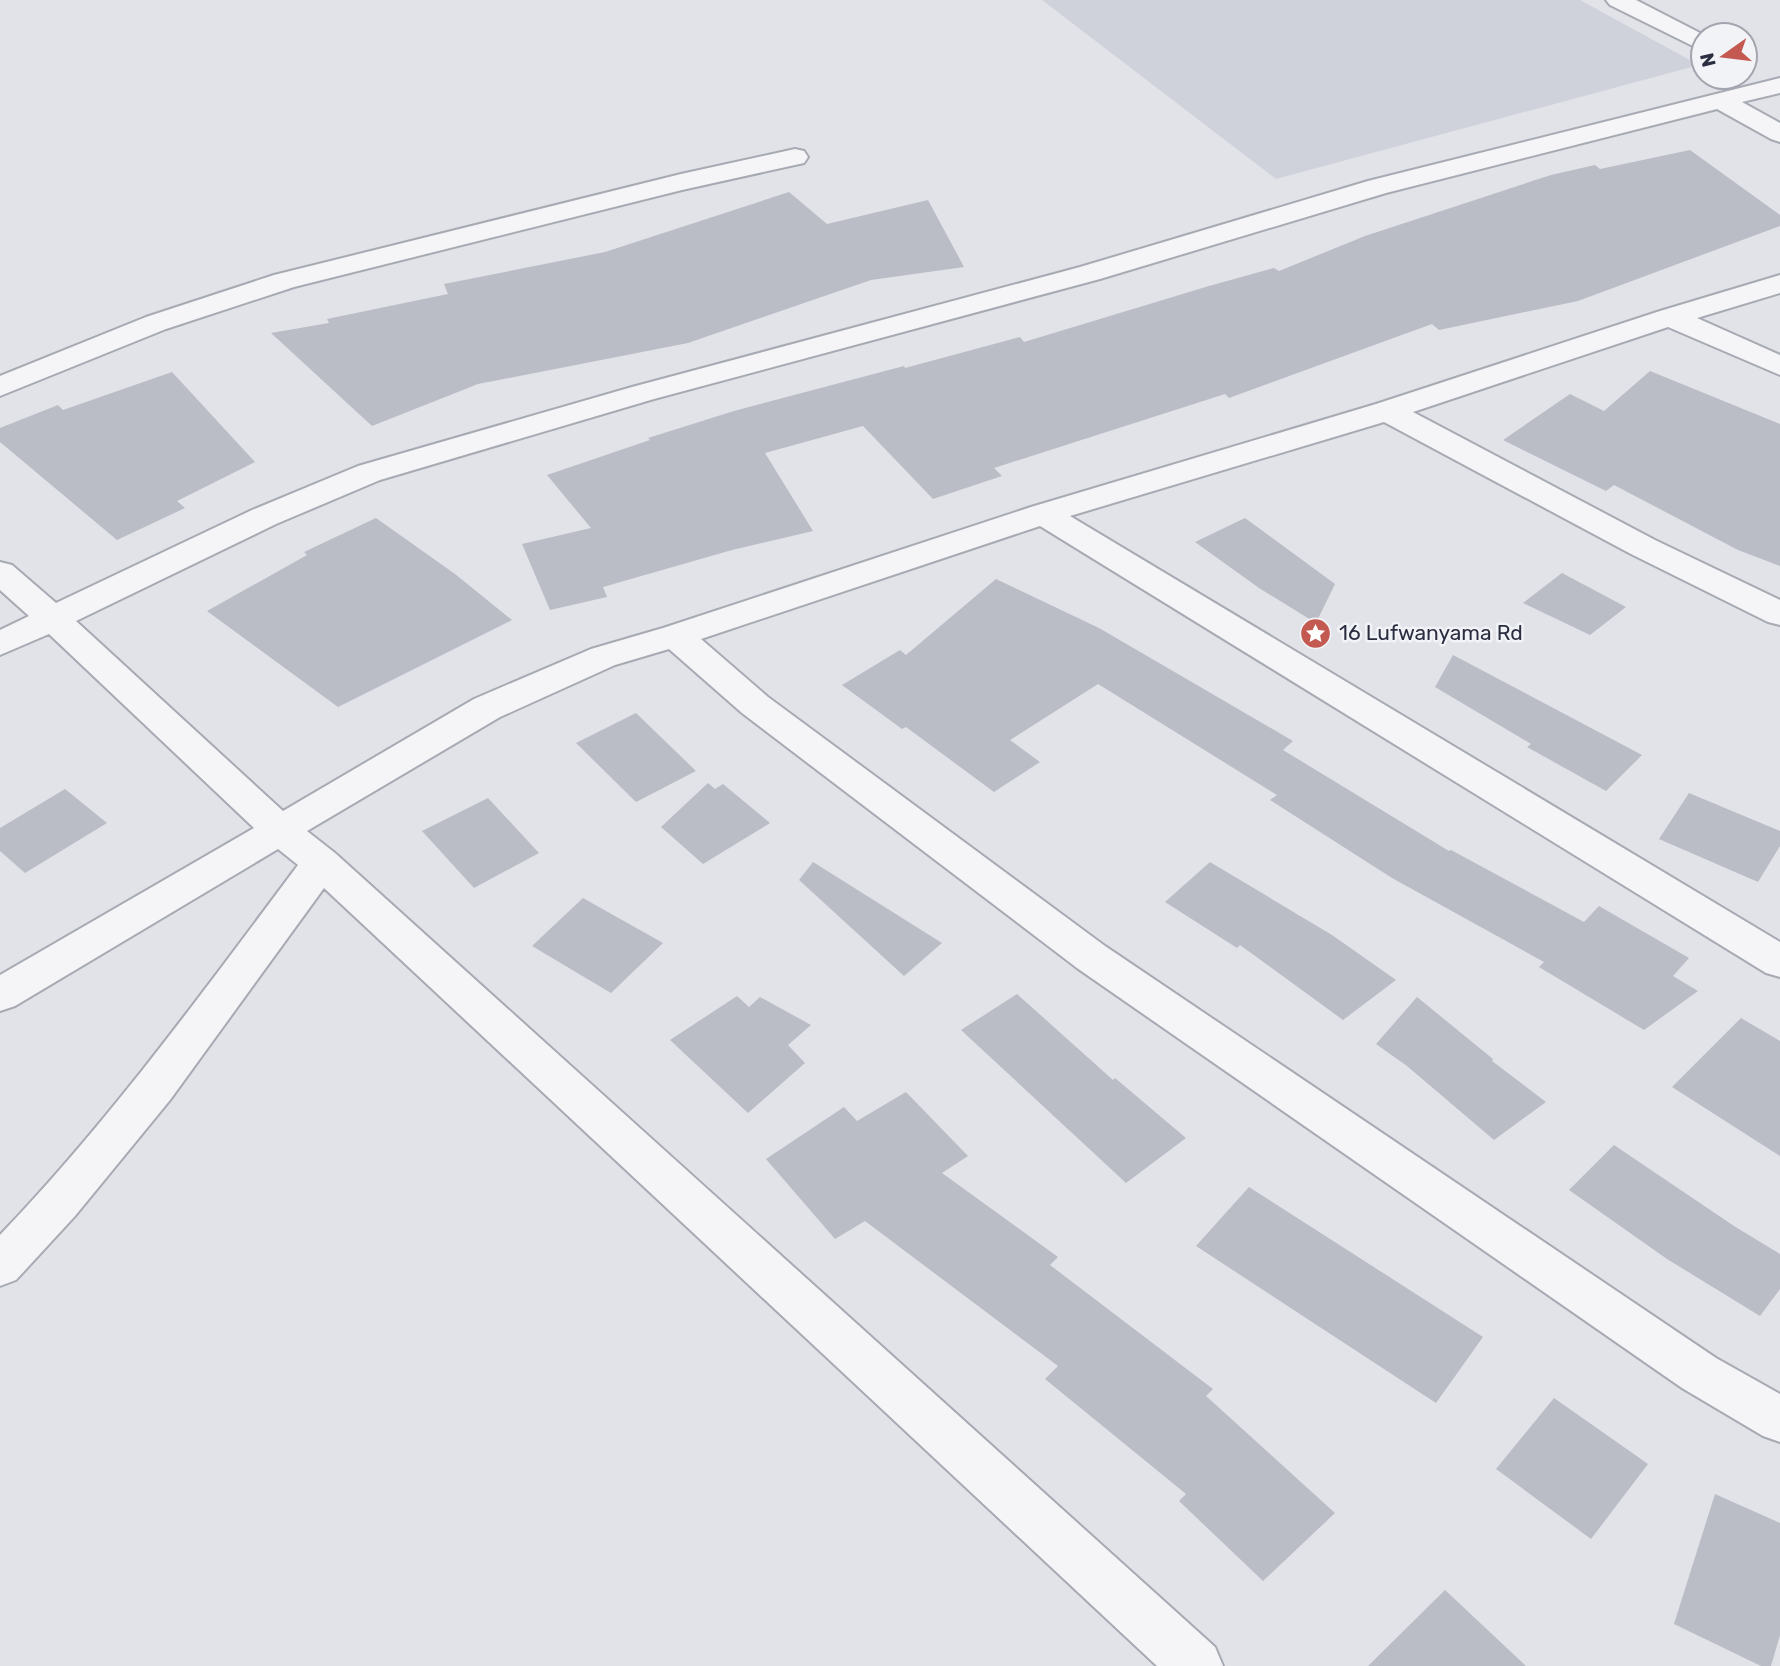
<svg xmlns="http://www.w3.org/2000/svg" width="1780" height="1666" font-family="Rubik,sans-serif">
	<rect width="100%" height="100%" fill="#e2e3e9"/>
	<path fill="#d0d2db" d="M1042,0H1580L1699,65L1276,179Z"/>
	<path fill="#babcc6" d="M1690,150L1780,215V226L1578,301L1439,330L1432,324L1229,398L1225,394L994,468L1002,476L933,499L863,426L765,453L813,531L732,550L603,587L607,597L550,610L522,544L591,528L547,475L650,440L648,438L734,411L904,366L905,368L1020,337L1024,342L1209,286L1274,268L1279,271L1365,236L1551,175L1595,165L1600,169Z
		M789,192L827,224L928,200L964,267L871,280L688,343L478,384L372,426L271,333L329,323L327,319L448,294L444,284L605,252Z
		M1650,371L1780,424V566L1738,550L1614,485L1606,491L1503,440L1570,394L1604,411Z
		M172,372L255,462L177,501L185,508L117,540L0,442V428L58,405L63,410Z
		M376,518L455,574L512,620L338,707L207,611L307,555L304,552Z
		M1245,518L1335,584L1316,623L1259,588L1195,542Z
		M1562,573L1626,607L1590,635L1523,603Z
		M996,579L1099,628L1293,741L1283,750L1449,851L1451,850L1584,922L1599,906L1689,958L1673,976L1698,991L1644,1030L1539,967L1544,962L1392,878L1270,800L1277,795L1098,684L1010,740L1040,762L994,792L906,727L902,729L842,685L900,650L906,655Z
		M1453,655L1642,755L1606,791L1527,747L1531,744L1435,687Z
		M636,713L696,771L636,802L576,743Z
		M708,783L715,789L723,784L770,823L703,864L661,827Z
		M65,789L107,823L25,873L0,851V828Z
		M1689,793L1780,831V846L1758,882L1659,839Z
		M488,798L539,853L474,888L422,831Z
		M813,862L942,943L904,976L799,880Z
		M1210,862L1332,935L1396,980L1343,1020L1240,945L1237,948L1165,902Z
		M583,898L663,943L611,993L532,946Z
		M1017,994L1113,1080L1115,1078L1186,1138L1126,1183L961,1030Z
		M737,996L749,1007L760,997L811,1025L788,1045L805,1063L748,1113L670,1040Z
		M1417,997L1493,1059L1492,1061L1546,1102L1494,1140L1407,1066L1376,1044Z
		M1741,1018L1780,1041V1156L1672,1087Z
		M906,1092L968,1156L942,1173L1058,1257L1050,1265L1213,1389L1206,1396L1335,1513L1263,1581L1179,1501L1186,1494L1045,1379L1058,1366L865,1221L835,1239L766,1159L844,1107L857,1121Z
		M1614,1145L1734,1226L1780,1254V1289L1760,1316L1667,1259L1569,1190Z
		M1249,1187L1483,1337L1436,1403L1196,1246Z
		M1554,1398L1648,1464L1591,1539L1496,1469Z
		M1715,1494L1780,1523V1635L1771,1666H1761L1674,1624Z
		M1445,1590L1526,1666H1368Z"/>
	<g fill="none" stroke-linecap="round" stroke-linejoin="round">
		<defs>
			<path id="street" d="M1606,0H1636L1704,35L1703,51L1610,5Z
				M1780,78V93L1742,102L1780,123V142L1771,139L1717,109L1386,193L1100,279L654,399L380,480L276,524L76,621L283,811L474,699L591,649L663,628L1031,507L1376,404L1660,311L1780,275V293L1697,318L1780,355V375L1668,327L1413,412L1655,540L1780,600V625L1768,622L1631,554L1384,422L1070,516L1780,942V977L1766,973L1040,526L701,639L768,697L1105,946L1716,1358L1780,1394V1442L1763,1436L1682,1388L1077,968L742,713L669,649L615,665L500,717L307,831L335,853L1215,1647L1223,1666H1157L324,888L170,1100L75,1216L16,1280L0,1286V1235C110,1120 203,992 298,865L278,849L15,1006L0,1011V975L254,828L49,634L0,655V630L29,616L0,590V562L12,565L56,603L252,510L358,466L632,387L1080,267L1368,181Z
				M795,149L804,151L808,157L804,163L682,190L294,287L166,329L0,396V376L146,317L274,275L681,174Z"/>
		</defs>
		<use href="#street" stroke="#a7a9b3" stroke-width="4"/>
		<use href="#street" fill="#f5f5f8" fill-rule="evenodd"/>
	</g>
	<defs>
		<symbol id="sight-disc" viewBox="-11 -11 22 22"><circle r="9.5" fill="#c45951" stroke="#f2f3f7"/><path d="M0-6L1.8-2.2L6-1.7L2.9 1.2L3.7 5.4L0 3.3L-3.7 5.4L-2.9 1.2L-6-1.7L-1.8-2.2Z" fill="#fff"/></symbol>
	</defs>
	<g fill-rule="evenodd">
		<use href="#sight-disc" x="1298" y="616" width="35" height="35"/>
	</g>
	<g text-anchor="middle" stroke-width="5" stroke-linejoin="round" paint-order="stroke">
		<g font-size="21" fill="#2b2e40" stroke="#f2f3f7" text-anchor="start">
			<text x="1339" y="640">16 Lufwanyama Rd</text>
		</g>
	</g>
	<g transform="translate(1724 56) rotate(256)"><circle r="33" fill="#f2f3f7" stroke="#a2a4ae" stroke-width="2"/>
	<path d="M0-5L12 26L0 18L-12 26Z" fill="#c45951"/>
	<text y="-10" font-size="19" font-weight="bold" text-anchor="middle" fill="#2b2e40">N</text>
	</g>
</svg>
